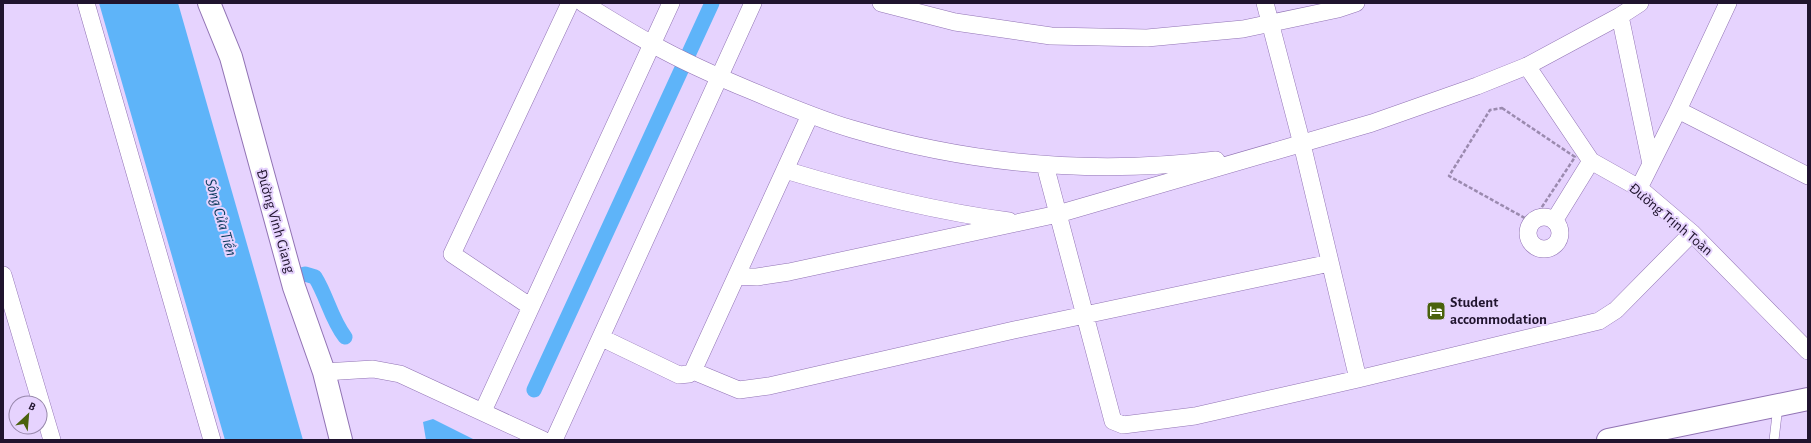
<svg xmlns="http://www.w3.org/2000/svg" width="1811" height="443" font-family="'Alegreya Sans',sans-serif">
	<rect width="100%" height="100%" fill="#e6d3fe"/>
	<path fill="#5eb4f9" d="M99,3H178L303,440H225Z
		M433,419L475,440H426L423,422Z"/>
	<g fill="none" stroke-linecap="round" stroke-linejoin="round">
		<path stroke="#5eb4f9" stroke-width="15" d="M296,276L305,274L315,277C327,296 331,319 345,337
			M534,390L712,3"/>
		<defs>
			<path id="lane" d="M1774,440L1778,406"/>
			<path id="street" d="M86,3L212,440
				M583,3C606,17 628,31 652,44C684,62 718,77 752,91C785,105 818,119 852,129C970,164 1094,175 1216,160
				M881,3L955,22L1051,36L1147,38L1243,29L1338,9L1356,3
				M1265,3L1302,144L1358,379
				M1620,16L1651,164
				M1527,66L1591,161L1639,188L1692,233L1808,351
				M1678,110L1808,176
				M1045,165L1113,421L1123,425L1195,416L1358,379L1599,321L1616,310L1692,233
				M785,170C858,192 933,211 1009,221
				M1639,188L1678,110L1728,3
				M1528 233a16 16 0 1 1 32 0a16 16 0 1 1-32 0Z
				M1554,221L1591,161
				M3,275L52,440
				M737,276L757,277L789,272L1058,214L1372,123L1477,86L1527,66L1620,16L1640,3
				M531,307L452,254L570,3
				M602,338L679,375L689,374L693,371L810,115
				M693,371L739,390L769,386L1014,330L1330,263
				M324,372L373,369L400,374L543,440
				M483,411L671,3
				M554,440L753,3"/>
			<path id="secondary" d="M209,3L231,57L294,287L324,372L341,440
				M1608,440L1808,399"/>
		</defs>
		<use href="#lane" stroke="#9173b4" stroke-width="10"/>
		<use href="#street" stroke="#9173b4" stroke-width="18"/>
		<use href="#secondary" stroke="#9173b4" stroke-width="24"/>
		<path stroke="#9b8aaf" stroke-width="2.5" stroke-dasharray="4 2" stroke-linecap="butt" d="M1502,108L1575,157L1532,222L1449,176L1490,110Z"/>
		<use href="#lane" stroke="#fff" stroke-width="9"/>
		<use href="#street" stroke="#fff" stroke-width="17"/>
		<use href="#secondary" stroke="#fff" stroke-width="22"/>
	</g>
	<defs>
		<symbol id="hotel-square" viewBox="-11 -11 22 22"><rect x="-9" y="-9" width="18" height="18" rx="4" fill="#4a610d" stroke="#e6d3fe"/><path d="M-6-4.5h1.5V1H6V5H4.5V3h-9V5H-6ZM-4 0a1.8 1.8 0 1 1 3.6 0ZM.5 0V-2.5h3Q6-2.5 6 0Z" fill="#fff"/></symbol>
	</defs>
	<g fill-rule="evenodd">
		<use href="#hotel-square" x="1425" y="300" width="22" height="22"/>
	</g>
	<g text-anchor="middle" stroke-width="4" stroke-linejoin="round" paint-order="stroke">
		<g font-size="15" fill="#20142e" stroke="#e6d3fe">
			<text transform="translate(1671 219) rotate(40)" y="5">Đường Trịnh Toàn</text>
			<text transform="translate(276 221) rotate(74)" y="5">Đường Vĩnh Giang</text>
		</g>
		<g font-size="15" font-weight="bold" fill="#20142e" stroke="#e6d3fe" text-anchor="start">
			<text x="1450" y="307">Student<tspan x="1450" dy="17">accommodation</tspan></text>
		</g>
		<g font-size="16" font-style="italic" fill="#08395b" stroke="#e6d3fe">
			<text transform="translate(222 217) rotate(74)" y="6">Sông Cửa Tiền</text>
		</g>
	</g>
	<rect width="1811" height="443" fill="none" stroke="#20142e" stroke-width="8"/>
	<g transform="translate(28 415) rotate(26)"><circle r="19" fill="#e6d3fe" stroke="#9787ab"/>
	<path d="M0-3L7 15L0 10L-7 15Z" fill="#4a610d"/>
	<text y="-6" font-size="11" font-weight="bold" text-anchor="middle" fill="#20142e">B</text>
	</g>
</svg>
